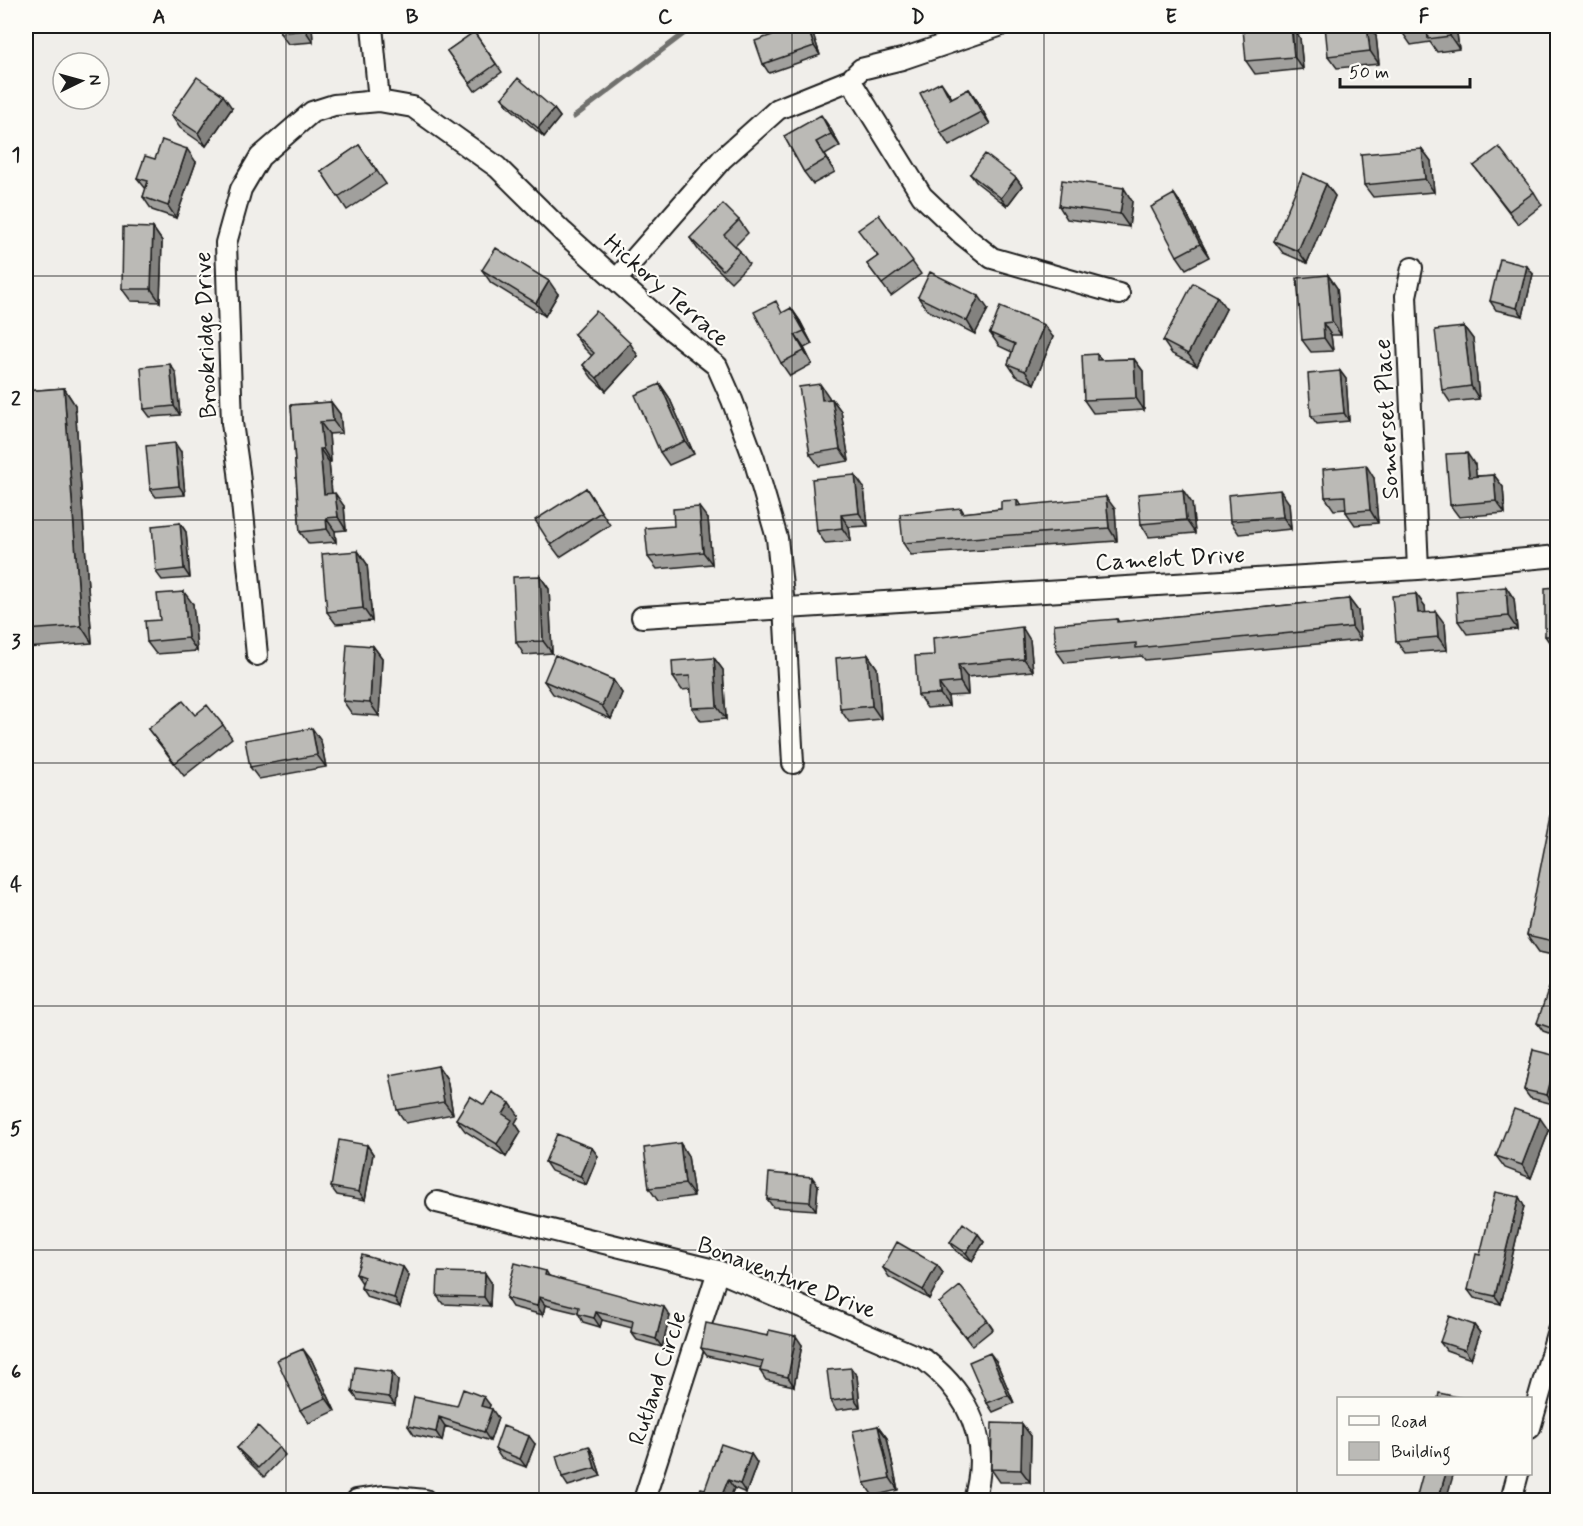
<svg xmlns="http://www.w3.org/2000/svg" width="1583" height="1526" font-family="Mynerve,sans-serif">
	<rect width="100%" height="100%" fill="#f0eeea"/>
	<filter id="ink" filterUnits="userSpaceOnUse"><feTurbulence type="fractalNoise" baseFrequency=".0167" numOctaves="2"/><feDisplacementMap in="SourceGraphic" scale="12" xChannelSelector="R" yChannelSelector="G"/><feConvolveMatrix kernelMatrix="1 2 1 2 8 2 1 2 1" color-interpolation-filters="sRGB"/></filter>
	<g filter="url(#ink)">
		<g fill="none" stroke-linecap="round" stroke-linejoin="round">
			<path stroke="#706f6d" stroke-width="5" d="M574,117L694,26"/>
			<defs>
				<path id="minor" d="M372,26L379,101
					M999,26L902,59L861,69L850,80L922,196L963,235L992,258L1119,294
					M1412,268L1406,296L1418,569
					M616,280L722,159L778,109L850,80
					M642,617L1418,569L1558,556
					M257,655L239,472L232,423L226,243L241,189L260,157L312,112L334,105L379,101L413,107L497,167L563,232L674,332L717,366L732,400L754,459L777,538L784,606L793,763
					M437,1202L718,1271L925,1360C971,1396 991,1442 974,1500
					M1530,1428L1558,1330
					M357,1500L385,1496L425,1500
					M644,1500L718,1271
					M1511,1500L1518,1474"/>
			</defs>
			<use href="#minor" stroke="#1c1c1c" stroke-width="24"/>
			<use href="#minor" stroke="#fdfcf7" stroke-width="20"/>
		</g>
		<path fill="#a1a09d" stroke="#1c1c1c" stroke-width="1.5" d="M279,26H312L313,42L288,44L280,33Z
			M798,26H807L812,31L820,55L769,73L763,64Z
			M882,26H907L886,31Z
			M1292,26L1300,38L1303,69L1255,74L1246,61Z
			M1401,26H1456L1459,49L1437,52L1430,42L1411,45L1402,32Z
			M1536,26H1549L1539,30Z
			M474,32L502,72L475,91L447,51Z
			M1376,36L1379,64L1337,68L1328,56Z
			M969,89L978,102L990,124L949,146L941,133L950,95L952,98Z
			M502,98L554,109L560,117L544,137L508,106Z
			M232,108L206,146L180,128L171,115Z
			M830,128L840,146L825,155L835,172L813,184L804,172L784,136Z
			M359,145L386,184L347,210L321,171Z
			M1422,149L1431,161L1434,192L1373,197L1364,185Z
			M155,159L196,162L176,218L152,210L143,197L146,189L137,178Z
			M1474,166L1534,192L1542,205L1518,224Z
			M970,174L1016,178L1022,186L1007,206L976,182Z
			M1326,184L1335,196L1307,263L1283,253L1274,241Z
			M1174,194L1183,207L1209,257L1186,269L1177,256Z
			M1132,201L1129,227L1067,219L1059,206Z
			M879,215L921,274L891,296L867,264L877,257Z
			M739,220L748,233L735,246L740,251L749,264L731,282L699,251L690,238Z
			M153,228L162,241L160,302L131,301L122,289Z
			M482,270L558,294L545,316L491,283Z
			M1533,274L1523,316L1496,310L1490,301Z
			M1328,275L1337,288L1341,335H1331L1333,351L1311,352L1302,340Z
			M918,297L988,309L975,334L927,310Z
			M791,308L800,321L812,344L804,348L812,364L790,376L781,363Z
			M1226,309L1197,366L1172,354L1163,341Z
			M1464,327L1473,339L1479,399L1450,402L1442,390Z
			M990,333L1053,337L1034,384L1016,376L1008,364L1012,352L999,346Z
			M574,334L638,356L606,391L592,378L583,365L592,356L583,347Z
			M1097,354L1101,360L1134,359L1143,371L1144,410L1093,413L1084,400Z
			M1340,371L1346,379L1349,421L1317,424L1311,416Z
			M176,373L180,415L150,417L144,409Z
			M660,384L669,397L694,454L669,465L660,452Z
			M64,388L75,405L92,643L26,648V391Z
			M829,397V399H832L841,411L849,461L819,466L810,454Z
			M331,402L340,414L342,433L329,434L331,462H329L332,493L344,506L346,530L335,531L336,542L309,544L300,532L291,405Z
			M181,452L185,495L156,497L150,489Z
			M1475,465L1476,476L1494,475L1503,487L1505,513L1459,517L1450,505Z
			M1374,478L1378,523L1355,525L1346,512V509L1334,510L1325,497Z
			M586,488L610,525L560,557L551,545Z
			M864,488L868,526L849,527L851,541L825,543L817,531Z
			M1017,500L1021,506L1115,509L1117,541L911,555L903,543L961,508L964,513L1001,509Z
			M1192,503L1195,533L1149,537L1141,524Z
			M1289,503L1291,529L1239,534L1230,521Z
			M708,519L712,564L657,569L648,557L674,526Z
			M180,523L186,532L190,578L162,580L156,572Z
			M358,551L367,564L372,621L336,624L327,612Z
			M540,576L549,589L552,653L524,655L516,642Z
			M1506,587L1514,599L1517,629L1467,634L1458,621Z
			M1557,587V649H1554L1545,636Z
			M1416,594L1425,606V613L1445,624L1447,650L1405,653L1396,641Z
			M1349,599L1358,611L1361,640L1145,660L1142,656L1065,663L1056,650L1117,619L1119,622Z
			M193,604L197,651L156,654L147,642Z
			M1030,640L1033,671L967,677L968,695L948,696L949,706L927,708L918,695L934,655Z
			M373,646L382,658L379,716L352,714L343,701Z
			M868,655L877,668L881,719L849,722L840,709Z
			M714,658L723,670L726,719L701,721L692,708L691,689L682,690L673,677Z
			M613,680L622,693L611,719L553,694L544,681Z
			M223,725L232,738L184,776L148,729Z
			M321,741L326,767L259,779L250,767Z
			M1557,795V956L1539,952L1527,935Z
			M1557,985V1036L1543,1031L1537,1023Z
			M1533,1050L1553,1104L1530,1098L1524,1090Z
			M438,1066L447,1079L453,1114L406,1123L397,1110Z
			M484,1105L519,1116L515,1123L521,1132L506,1157L465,1131L456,1119Z
			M1549,1131L1531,1178L1505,1168L1496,1156Z
			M680,1143L688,1156L694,1196L658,1201L649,1188Z
			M367,1145L373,1154L365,1200L337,1195L331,1187Z
			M592,1148L598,1156L586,1185L551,1171L545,1162Z
			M818,1185L816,1210L773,1207L767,1199Z
			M1519,1197L1524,1206L1501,1304L1474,1298L1468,1290Z
			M978,1234L984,1242L972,1261L956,1251L950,1242Z
			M937,1265L943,1273L929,1299L889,1277L883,1268Z
			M403,1267L409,1276L400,1307L367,1297L361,1288L362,1283L356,1274Z
			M546,1271L549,1276L670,1316L662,1347L637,1340L631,1332L632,1328L602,1320L600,1327L583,1322L578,1313L545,1305L543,1315L512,1307L506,1298Z
			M491,1282L490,1306L443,1304L437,1296Z
			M939,1303L987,1320L993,1329L972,1346Z
			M1474,1325L1480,1333L1471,1359L1446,1350L1440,1342Z
			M768,1336L802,1345L794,1386L766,1380L760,1371L761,1368L707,1356L701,1348Z
			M312,1361L335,1411L309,1423L300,1410Z
			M996,1361L1014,1403L993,1412L987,1403Z
			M392,1372L398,1381L395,1405L358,1400L352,1392Z
			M857,1376L860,1407L836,1410L831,1401Z
			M490,1405L489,1408L498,1418L490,1441L445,1426L442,1441L414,1435L408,1426L457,1406Z
			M1022,1424L1031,1436L1030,1482H1000L991,1469Z
			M878,1426L887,1438L898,1490L873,1496L864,1483Z
			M535,1444L526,1467L501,1458L495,1449Z
			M279,1447L285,1455L264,1477L243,1456L237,1448Z
			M1557,1450V1474L1551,1466Z
			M751,1454L757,1463L746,1493L734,1488L729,1500H696L705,1489Z
			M594,1455L601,1476L568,1486L562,1477Z"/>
		<path fill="#83827f" stroke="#1c1c1c" stroke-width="1.5" d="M305,26H312L313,42L305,30Z
			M807,26L812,31L820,55L814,46Z
			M1292,26L1300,38L1303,69L1294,57Z
			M1367,26H1369L1376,36L1379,64L1370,51Z
			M1449,26H1456L1459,49L1450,36Z
			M941,82L950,95L959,112L950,99Z
			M969,89L978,102L990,124L981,112Z
			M223,95L232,108L206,146L198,133Z
			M554,109L560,117L544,137L538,128Z
			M821,115L830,128L840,146L831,134Z
			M816,142L825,155L835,172L826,159Z
			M187,149L196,162L176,218L168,206Z
			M1422,149L1431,161L1434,192L1425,179Z
			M1016,178L1022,186L1007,206L1001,198Z
			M1326,184L1335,196L1307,263L1298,251Z
			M1124,188L1132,201L1129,227L1120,214Z
			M1174,194L1183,207L1209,257L1200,244Z
			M153,228L162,241L160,302L151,289Z
			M1527,266L1533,274L1523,316L1517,308Z
			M1328,275L1337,288L1341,335L1332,322Z
			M549,281L558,294L545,316L536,303Z
			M979,296L988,309L975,334L967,321Z
			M1217,296L1226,309L1197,366L1188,354Z
			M791,308L800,321L812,344L804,331Z
			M1323,323L1331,335L1333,351L1324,338Z
			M1044,325L1053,337L1034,384L1025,371Z
			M1464,327L1473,339L1479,399L1471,386Z
			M795,335L804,348L812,364L804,351Z
			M630,343L638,356L606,391L597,378Z
			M1134,359L1143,371L1144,410L1136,398Z
			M170,364L176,373L180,415L174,406Z
			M1340,371L1346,379L1349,421L1344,413Z
			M660,384L669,397L694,454L685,441Z
			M820,384L829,397L831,413L822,400Z
			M64,388L75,405L92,643L81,626Z
			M832,399L841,411L849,461L840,449Z
			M331,402L340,414L342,433L333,421Z
			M320,422L329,434L331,462L323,449Z
			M175,443L181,452L185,495L179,486Z
			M320,449L329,462L333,507L324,494Z
			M1467,453L1475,465L1478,489L1469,477Z
			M1366,465L1374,478L1378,523L1370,510Z
			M855,475L864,488L868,526L859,513Z
			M1494,475L1503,487L1505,513L1496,501Z
			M1183,490L1192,503L1195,533L1186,520Z
			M1280,490L1289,503L1291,529L1283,517Z
			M335,493L344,506L346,530L338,517Z
			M1106,497L1115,509L1117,541L1109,528Z
			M699,507L708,519L712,564L703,552Z
			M841,515L849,527L851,541L842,528Z
			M326,518L335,531L336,542L327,529Z
			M180,523L186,532L190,578L184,569Z
			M358,551L367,564L372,621L363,608Z
			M540,576L549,589L552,653L543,641Z
			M1506,587L1514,599L1517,629L1508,616Z
			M184,592L193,604L197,651L188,638Z
			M1416,594L1425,606L1427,626L1418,613Z
			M1349,599L1358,611L1361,640L1352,627Z
			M1436,612L1445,624L1447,650L1438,637Z
			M1022,627L1030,640L1033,671L1024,659Z
			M373,646L382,658L379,716L370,703Z
			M868,655L877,668L881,719L872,706Z
			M714,658L723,670L726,719L717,707Z
			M958,665L967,677L968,695L960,682Z
			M613,680L622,693L611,719L602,706Z
			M939,684L948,696L949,706L940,694Z
			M312,728L321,741L326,767L317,755Z
			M1557,1056V1086L1553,1104L1547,1095Z
			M438,1066L447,1079L453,1114L444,1102Z
			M510,1103L519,1116L515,1123L521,1132L506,1157L497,1144L503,1114Z
			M1540,1118L1549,1131L1531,1178L1522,1165Z
			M680,1143L688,1156L694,1196L685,1184Z
			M367,1145L373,1154L365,1200L359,1192Z
			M592,1148L598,1156L586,1185L580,1176Z
			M812,1177L818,1185L816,1210L810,1202Z
			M1519,1197L1524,1206L1501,1304L1495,1296Z
			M978,1234L984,1242L972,1261L966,1253Z
			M937,1265L943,1273L929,1299L923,1290Z
			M403,1267L409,1276L400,1307L394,1298Z
			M485,1273L491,1282L490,1306L484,1297Z
			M539,1297L545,1305L543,1315L537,1306Z
			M664,1307L670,1316L662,1347L656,1339Z
			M596,1312L602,1320L600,1327L594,1318Z
			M1474,1325L1480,1333L1471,1359L1465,1350Z
			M796,1336L802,1345L794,1386L788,1377Z
			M303,1349L312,1361L335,1411L326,1398Z
			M990,1353L996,1361L1014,1403L1008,1395Z
			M851,1368L857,1376L860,1407L854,1398Z
			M392,1372L398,1381L395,1405L389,1397Z
			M484,1397L490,1405L487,1414L481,1406Z
			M492,1409L498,1418L490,1441L484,1432Z
			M439,1417L445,1426L442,1441L436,1432Z
			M1022,1424L1031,1436L1030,1482L1021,1470Z
			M878,1426L887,1438L898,1490L890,1478Z
			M529,1436L535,1444L526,1467L520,1459Z
			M589,1446L594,1455L601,1476L595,1468Z
			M751,1454L757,1463L746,1493L740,1484Z
			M1446,1473H1451L1453,1476L1446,1500H1438Z
			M728,1480L734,1488L729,1500H720Z"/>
		<path fill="#bbbab6" stroke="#1c1c1c" stroke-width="1.5" d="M279,26H305V30L280,33Z
			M798,26H807L814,46L763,64L755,41Z
			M1284,26H1291L1294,57L1246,61L1243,29Z
			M1325,26H1367L1370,51L1328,56Z
			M1401,26H1449L1450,36L1428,39L1427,29L1402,32Z
			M474,32L496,64L470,83L447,51Z
			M197,77L223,95L198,133L171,115Z
			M518,78L554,109L538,128L502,98Z
			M941,82L950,99L969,89L981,112L941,133L920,93Z
			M821,115L831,134L816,142L826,159L804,172L784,136Z
			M162,140L187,149L168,206L143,197L148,181L137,178L145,156L155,159Z
			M359,145L377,171L338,197L321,171Z
			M1499,147L1534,192L1509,211L1474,166Z
			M1422,149L1425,179L1364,185L1361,154Z
			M985,154L1016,178L1001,198L970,174Z
			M1303,173L1326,184L1298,251L1274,241Z
			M1062,180L1124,188L1120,214L1059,206Z
			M1174,194L1200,244L1177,256L1151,207Z
			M723,204L739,220L724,235L740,251L723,270L690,238Z
			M879,215L913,261L882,284L867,264L878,256L858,230Z
			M123,227L153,228L151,289H122Z
			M496,248L549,281L536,303L482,270Z
			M1500,259L1527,266L1517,308L1490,301Z
			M930,272L979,296L967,321L918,297Z
			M1328,275L1332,322L1323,323L1324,338L1302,340L1297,278Z
			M1193,283L1217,296L1188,354L1163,341Z
			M776,301L782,313L791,308L804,331L795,335L804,351L781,363L754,312Z
			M1000,307L1044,325L1025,371L1008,364L1015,344L990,333Z
			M596,311L630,343L597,378L583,365L594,353L574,334Z
			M1464,327L1471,386L1442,390L1435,330Z
			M1097,354V360L1134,359L1136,398L1084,400L1082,355Z
			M170,364L174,406L144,409L141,367Z
			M1340,371L1344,413L1311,416L1308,374Z
			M660,384L685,441L660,452L635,395Z
			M820,384L822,400L832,399L840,449L810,454L799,387Z
			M64,388L81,626L26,630V391Z
			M331,402L333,421L320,422L323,449H320L324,494L335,493L338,517L326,518L327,529L300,532L291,405Z
			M175,443L179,486L150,489L146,446Z
			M1467,453L1469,477L1494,475L1496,501L1450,505L1446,454Z
			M1366,465L1370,510L1346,512L1345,496L1325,497L1323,469Z
			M855,475L859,513L841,515L842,528L817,531L812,479Z
			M586,488L601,512L551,545L535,520Z
			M1183,490L1186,520L1141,524L1138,494Z
			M1280,490L1283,517L1230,521L1228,495Z
			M1106,497L1109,528L903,543L900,514L961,508V513L1001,509V501L1017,500V506Z
			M699,507L703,552L648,557L645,528L674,526L673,509Z
			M180,523L184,569L156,572L152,526Z
			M358,551L363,608L327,612L322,554Z
			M540,576L543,641L516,642L513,577Z
			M1506,587L1508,616L1458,621L1456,591Z
			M1557,587V636H1545V588Z
			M184,592L188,638L147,642L145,621L160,620L157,594Z
			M1416,594L1418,613L1436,612L1438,637L1396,641L1392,596Z
			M1349,599L1352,627L1136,648V643L1056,650L1054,624L1117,619V622Z
			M1022,627L1024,659L958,665L960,682L939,684L940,694L918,695L915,656L934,655L933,638Z
			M347,644L373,646L370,703L343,701Z
			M555,655L613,680L602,706L544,681Z
			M868,655L872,706L840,709L836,658Z
			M714,658L717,707L692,708L690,676L673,677L672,661Z
			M183,701L195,715L207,705L223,725L175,763L148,729Z
			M312,728L317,755L250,767L245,740Z
			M1555,795H1557V942L1527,935Z
			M1551,982L1557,985V1030L1537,1023Z
			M1533,1050L1557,1056L1547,1095L1524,1090Z
			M438,1066L444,1102L397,1110L390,1075Z
			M492,1092L510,1103L503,1114L512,1120L497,1144L456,1119L470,1096L484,1105Z
			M1514,1109L1540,1118L1522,1165L1496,1156Z
			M557,1134L592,1148L580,1176L545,1162Z
			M339,1140L367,1145L359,1192L331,1187Z
			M680,1143L685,1184L649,1188L644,1148Z
			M769,1173L812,1177L810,1202L767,1199Z
			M1495,1192L1519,1197L1495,1296L1468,1290L1476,1254L1480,1255Z
			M963,1223L978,1234L966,1253L950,1242Z
			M897,1242L937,1265L923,1290L883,1268Z
			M362,1255L403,1267L394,1298L361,1288L364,1277L356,1274Z
			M515,1263L546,1271L545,1275L664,1307L656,1339L631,1332L633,1321L596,1312L594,1318L578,1314L579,1307L539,1297L537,1306L506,1298Z
			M438,1272L485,1273L484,1297L437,1296Z
			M960,1286L987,1320L966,1337L939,1303Z
			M1449,1316L1474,1325L1465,1350L1440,1342Z
			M706,1323L768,1336L769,1330L796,1336L788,1377L760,1371L763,1361L701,1348Z
			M303,1349L326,1398L300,1410L277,1360Z
			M990,1353L1008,1395L987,1403L969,1362Z
			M355,1367L392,1372L389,1397L352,1392Z
			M851,1368L854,1398L831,1401L827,1370Z
			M463,1389L484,1397L481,1406L492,1409L484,1432L439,1417L436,1432L408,1426L414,1397L457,1406Z
			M1439,1393L1463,1398H1438Z
			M992,1423L1022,1424L1021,1470L991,1469Z
			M258,1426L279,1447L258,1468L237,1448Z
			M503,1426L529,1436L520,1459L495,1449Z
			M878,1426L890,1478L864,1483L853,1431Z
			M721,1444L751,1454L740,1484L728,1480L720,1500H696L701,1488L705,1489Z
			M589,1446L595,1468L562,1477L556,1456Z
			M1557,1450V1468L1551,1466Z
			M1423,1473H1446L1438,1500H1421L1416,1499Z
			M1548,1493L1557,1496V1500H1546Z
			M991,1498L1002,1500H990Z"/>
	</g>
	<path fill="none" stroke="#1c1c1c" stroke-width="1.5" stroke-opacity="0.55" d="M286,26V1500M539,26V1500M792,26V1500M1044,26V1500M1297,26V1500M26,276H1558M26,520H1558M26,763H1558M26,1006H1558M26,1250H1558"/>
	<g text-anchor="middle" stroke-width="4.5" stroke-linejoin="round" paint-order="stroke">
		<g font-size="24" fill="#1c1c1c" stroke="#fdfcf7">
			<text transform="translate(667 290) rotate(41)" y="8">Hickory Terrace</text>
			<text transform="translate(205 335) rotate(-92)" y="8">Brookridge Drive</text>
			<text transform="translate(1386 419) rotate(-93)" y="8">Somerset Place</text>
			<text transform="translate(1170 558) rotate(-3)" y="8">Camelot Drive</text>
			<text transform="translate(787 1277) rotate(21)" y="8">Bonaventure Drive</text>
			<text transform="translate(657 1378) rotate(-72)" y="8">Rutland Circle</text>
		</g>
	</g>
	<rect width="1583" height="1526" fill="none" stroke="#fdfcf7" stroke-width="66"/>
	<rect x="1337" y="1397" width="195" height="78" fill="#fdfcf7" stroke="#a3a29f" stroke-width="1.5"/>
	<rect x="1349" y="1416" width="30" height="9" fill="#fdfcf7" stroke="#a3a29f" stroke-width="1.5"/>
	<text x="1391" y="1427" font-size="18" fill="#1c1c1c">Road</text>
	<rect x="1349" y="1442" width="30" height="18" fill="#bbbab6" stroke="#a3a29f" stroke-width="1.5"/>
	<text x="1391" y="1457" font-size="18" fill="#1c1c1c">Building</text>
	<g transform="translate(81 81) rotate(85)"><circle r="28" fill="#fdfcf7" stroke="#a3a29f" stroke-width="1.5"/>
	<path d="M0-4.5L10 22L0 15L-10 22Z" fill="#1c1c1c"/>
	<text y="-9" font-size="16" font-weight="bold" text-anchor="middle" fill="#1c1c1c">N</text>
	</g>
	<path d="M1340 78v9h130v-9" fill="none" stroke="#1c1c1c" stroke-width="3"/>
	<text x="1349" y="78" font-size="18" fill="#1c1c1c" stroke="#fdfcf7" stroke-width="4.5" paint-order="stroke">50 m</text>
	<rect x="33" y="33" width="1517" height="1460" fill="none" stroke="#1c1c1c" stroke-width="2"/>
	<g font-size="20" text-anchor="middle" font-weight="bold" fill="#1c1c1c">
		<text x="159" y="23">A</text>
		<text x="412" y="23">B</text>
		<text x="665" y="23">C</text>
		<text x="918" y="23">D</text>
		<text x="1171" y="23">E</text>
		<text x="1424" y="23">F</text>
		<text x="16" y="161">1</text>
		<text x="16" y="405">2</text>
		<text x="16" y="648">3</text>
		<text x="16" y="891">4</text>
		<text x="16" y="1135">5</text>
		<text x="16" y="1378">6</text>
	</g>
</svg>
